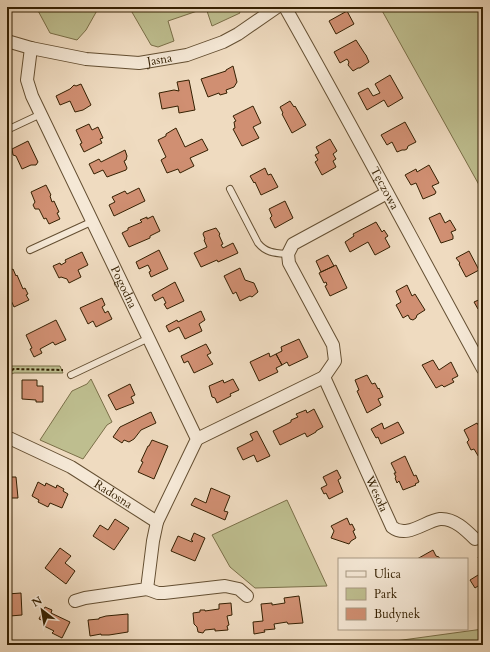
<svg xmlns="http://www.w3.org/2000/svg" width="490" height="652" font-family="Cardo,serif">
	<rect width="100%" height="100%" fill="#efdbc0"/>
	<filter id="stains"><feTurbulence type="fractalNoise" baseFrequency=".005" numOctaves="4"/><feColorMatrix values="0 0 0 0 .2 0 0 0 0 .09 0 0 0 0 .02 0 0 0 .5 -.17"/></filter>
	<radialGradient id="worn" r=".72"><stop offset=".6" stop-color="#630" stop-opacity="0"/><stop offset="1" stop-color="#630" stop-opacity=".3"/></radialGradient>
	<path fill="#bebe8f" stroke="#7a6f48" d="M36,7H99L86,30L77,40L50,33Z
		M129,7H237L240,13L212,26L206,8L168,21L174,41L158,47L151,45Z
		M380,7H482L483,192Z
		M10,366H60L63,373H14L7,376V368Z
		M91,379L112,422L107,425L83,459L40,440L72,391L87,384Z
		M287,500L327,586L255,588L230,567L212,535Z
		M483,629V645H366Z"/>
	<path fill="#d08f72" stroke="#352002" d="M347,11L354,24L336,34L329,21Z
		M356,40L365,54L366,55L369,62L360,68H358L353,71L348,65L349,62L347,59L340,63L334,52Z
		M233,66L237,82L234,87L226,90L227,93L220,95L219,93L208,97L201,79L226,71V70Z
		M390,75L403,98L388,107L384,100L367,110L358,93L368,88L373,96L380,93L375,84Z
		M189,80L195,110L179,113L178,106L162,109L159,93L174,90L179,91L177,82Z
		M81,84L91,105L83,110L75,112L70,101L60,105L56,96L70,89L74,85L76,86Z
		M290,101L294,107L295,106L306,125L292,133L282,114L283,113L280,107Z
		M253,106L261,123L253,127L259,138L242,146L233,129L235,128L234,122L236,121L233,116Z
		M405,122L416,142L408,146L407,149L405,150H402L397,152L392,142L387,145L381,135Z
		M89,124L92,130L98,127L103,138L100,139L102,143L84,152L80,144L82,143L76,130Z
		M176,128L185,147L202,139L208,150L190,158L194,166L180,173L178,169L167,173L161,160L166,157L158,140L166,136V134Z
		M330,139L337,151L333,154L336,159L333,161L336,167L322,175L315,162L318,160L315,155L319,153L316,147Z
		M28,141L38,162L36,165H31L22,169L16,156L13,155L12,149Z
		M125,150L127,156L126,160L124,161L127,168L126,170L107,177L103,170L94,174L89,164L99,159L101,162Z
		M429,165L439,183L432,186L436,192L435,194L423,199L416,183L411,185L405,175L416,169L417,172Z
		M265,168L268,175L271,174L278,187L261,195L255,182L254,183L250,176Z
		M46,185L51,195L50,196L52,202L54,201L59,212L57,213L60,219L49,224L46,218L44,219L39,209H35L33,205L35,202L31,192Z
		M139,188L145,201L114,216L109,205L115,202L112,197L125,191L127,194Z
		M285,201L293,218L275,228L270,218L272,216L269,209Z
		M440,213L445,223L450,220L456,230L451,232L453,236V239L441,243L429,218Z
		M153,216L160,231L150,236V238L129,247L122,233L128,230V228L142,222L140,220L147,217V219Z
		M376,222L382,232L384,230L388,236L385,238L390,247L375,255L368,242L350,252L345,242L354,236L353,234Z
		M216,228L220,234L219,235L223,244L221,245L223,248L233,243L238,253L218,262L217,260L201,267L194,253L207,247L204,240L205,239L203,234L204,232Z
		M159,250L168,269L151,277L149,272L151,271L148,265L139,269L136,262Z
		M469,251L479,270L466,277L459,264L460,263L456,258Z
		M82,252L88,265L78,270L81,277L69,283L67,279L61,277L59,278L53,266L60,263L61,265L66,262L65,260Z
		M328,255L334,266L321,272L316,261Z
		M336,265L347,288L330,296L325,286L327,285L326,282L324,283L319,273Z
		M240,268L245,280L254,283L258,292L252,297L250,296L240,301L236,292L233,294L224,276Z
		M13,269L16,276L17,275L23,289L25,288L28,294L26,295L29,300L14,307L9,296H7V272Z
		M175,282L184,301L167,309L164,304L166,303L163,297L155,301L152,295Z
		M407,285L412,296L415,294L425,310L417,315L416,318L413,320L410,319L408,315L403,318L396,305L401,302L396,291Z
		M102,298L105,305L102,307L105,313L108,311L112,319L96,327L93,321L88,324L80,308Z
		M483,298V314L480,308L478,309L474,302Z
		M201,311L205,320L199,324L202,331L185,339L179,327L169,332L166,326L177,320L178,322Z
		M56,320L66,340L55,345L53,342L40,349L42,353L34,357L30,349L32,348L26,335Z
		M299,339L308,357L289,366L287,362L282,365L276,354L282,351L281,347Z
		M206,344L211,353L207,355L213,364L194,373L188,361L184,363L181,356Z
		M269,353L270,357L276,354L282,365L276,368L278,372L259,381L250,362Z
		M433,360L439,370L451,362L458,376L452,379L454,382L444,387L442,385L436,388L422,365Z
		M367,375L372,384L375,383L378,389L379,388L383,397L378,399L381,405L367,413L357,391L359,390L355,380Z
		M233,379L239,390L230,394L231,396L217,403L215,398L212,397L209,386L223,380L224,383Z
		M22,380H37V386H43V402H36V400L22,399Z
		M130,384L135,395L131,397L134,403L116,410L108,395Z
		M314,409L323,427L316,431V432L307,437L305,433L280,445L273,431L291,422V420L298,417L296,414L306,410L307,413Z
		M151,412L156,423L141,430L134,439L129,442L124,440L122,443L113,437L120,427Z
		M398,422L404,433L381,444L378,437L376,438L371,429L382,423L384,429Z
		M477,423L483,433V458L480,459L474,449L471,450L467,442L469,440L464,430Z
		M257,431L270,456L257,462L254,455L243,460L237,448L253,440L250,434Z
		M152,440L168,446L154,479L138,472L143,462L141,461L148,446H149Z
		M405,456L414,476L416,475L419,482L415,484L416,485L403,490L399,481L397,483L395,478L396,477L394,473H396L391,463Z
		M337,470L341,478L338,480L343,492L329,499L326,493L324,494L321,488L327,485L323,477Z
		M7,477H16L18,498H7Z
		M38,482L45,486L46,483L56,488L57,485L64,489L63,491L68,494L62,508L50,503L48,507L38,502L39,500L32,496Z
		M211,488L230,496L224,511L228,512L225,520L191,505L195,498L206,503Z
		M347,518L350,525L352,524L355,530L353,531L356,538L351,541L349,544L331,538L334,531L331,526Z
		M115,519L129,528L114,550L93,536L100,525L108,530Z
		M194,533L205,538L195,561L171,551L178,536L192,542L193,541L191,540Z
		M60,548L71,556L65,563L75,571L66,584L45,568Z
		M433,550L436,556L439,557L440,559H417Z
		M483,554V566L478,557Z
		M483,572V592L482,593L478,586L475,588L470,580Z
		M21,593L22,615L10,616V608H7V594Z
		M299,596L303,623L288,624L287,622L274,624L275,629L264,630L265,632L254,634L253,622L263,621L261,604L272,603V605L285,603L284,598Z
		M231,603L232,615L227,616L229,625L227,626L228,630L215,631V629L205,630L203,633L198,632L197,627L194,624L193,613L200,612V610H205V611L219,609V604Z
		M45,607L52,610L51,613L70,622L62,638L52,633L54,631L44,626L46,622L39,619Z
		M128,614V632L109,635H101V634L90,636L88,620L99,619V618L106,616Z"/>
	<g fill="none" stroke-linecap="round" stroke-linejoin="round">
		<defs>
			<path id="service" d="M7,130L41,114
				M230,189L258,243C266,253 275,253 288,254
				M30,250L91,222
				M71,375L149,338"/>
			<g id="minor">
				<path id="s1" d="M285,7C353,127 417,249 483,369"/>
				<path id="s2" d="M7,41L31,48L86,59L139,63L187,55L223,42L238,34L277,7"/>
				<path id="s3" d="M31,48L27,80L32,96L197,439L157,522L153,541L147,589L85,598L75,601"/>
				<path id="s4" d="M387,193L293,244L288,254L289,263L333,345L335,361L324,377L392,527C407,539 425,521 440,519C454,518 466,530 475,539"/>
				<path id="s5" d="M7,437L71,467L157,522"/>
				<path d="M197,439L324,377"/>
				<path d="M147,589L158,593H164L225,586L239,589L247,596"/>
			</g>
		</defs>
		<use href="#service" stroke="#644f32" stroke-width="8"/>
		<use href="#minor" stroke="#644f32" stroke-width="14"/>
		<path stroke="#352002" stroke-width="2" stroke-dasharray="3 2" stroke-linecap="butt" d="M7,372L14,369L63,370"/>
		<use href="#service" stroke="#f5e8d6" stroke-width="6"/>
		<use href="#minor" stroke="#f5e8d6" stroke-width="12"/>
	</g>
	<g text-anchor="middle" stroke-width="3" stroke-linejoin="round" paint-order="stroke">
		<g font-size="12" fill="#352002" stroke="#f5e8d6">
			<text dy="4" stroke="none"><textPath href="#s2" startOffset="155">Jasna</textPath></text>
			<text dy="4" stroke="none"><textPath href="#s1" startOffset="207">Tęczowa</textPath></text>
			<text dy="4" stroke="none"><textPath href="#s3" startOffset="261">Pogodna</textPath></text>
			<text dy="4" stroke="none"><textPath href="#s5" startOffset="121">Radosna</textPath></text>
			<text dy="4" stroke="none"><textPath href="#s4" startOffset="384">Wesoła</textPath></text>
		</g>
	</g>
	<rect width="490" height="652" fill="none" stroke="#efdbc0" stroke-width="24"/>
	<rect x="8" y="8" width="474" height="636" fill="none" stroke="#352002" stroke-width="2"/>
	<rect x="12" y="12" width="466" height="628" fill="none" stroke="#352002"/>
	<rect x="338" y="558" width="130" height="72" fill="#f5e8d6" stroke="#a89881"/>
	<rect x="346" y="571" width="20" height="6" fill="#f5e8d6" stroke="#a89881"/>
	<text x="374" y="578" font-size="12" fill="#352002">Ulica</text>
	<rect x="346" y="588" width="20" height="12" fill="#bebe8f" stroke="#a89881"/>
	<text x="374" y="598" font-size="12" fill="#352002">Park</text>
	<rect x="346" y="608" width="20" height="12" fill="#d08f72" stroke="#a89881"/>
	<text x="374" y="618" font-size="12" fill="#352002">Budynek</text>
	<g transform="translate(42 610) rotate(329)" stroke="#f5e8d6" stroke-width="3" paint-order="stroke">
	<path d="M0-3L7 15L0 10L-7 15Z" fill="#352002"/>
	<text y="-6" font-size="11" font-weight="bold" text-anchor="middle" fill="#352002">N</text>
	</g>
	<rect width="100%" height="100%" filter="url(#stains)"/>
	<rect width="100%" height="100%" fill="url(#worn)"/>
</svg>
